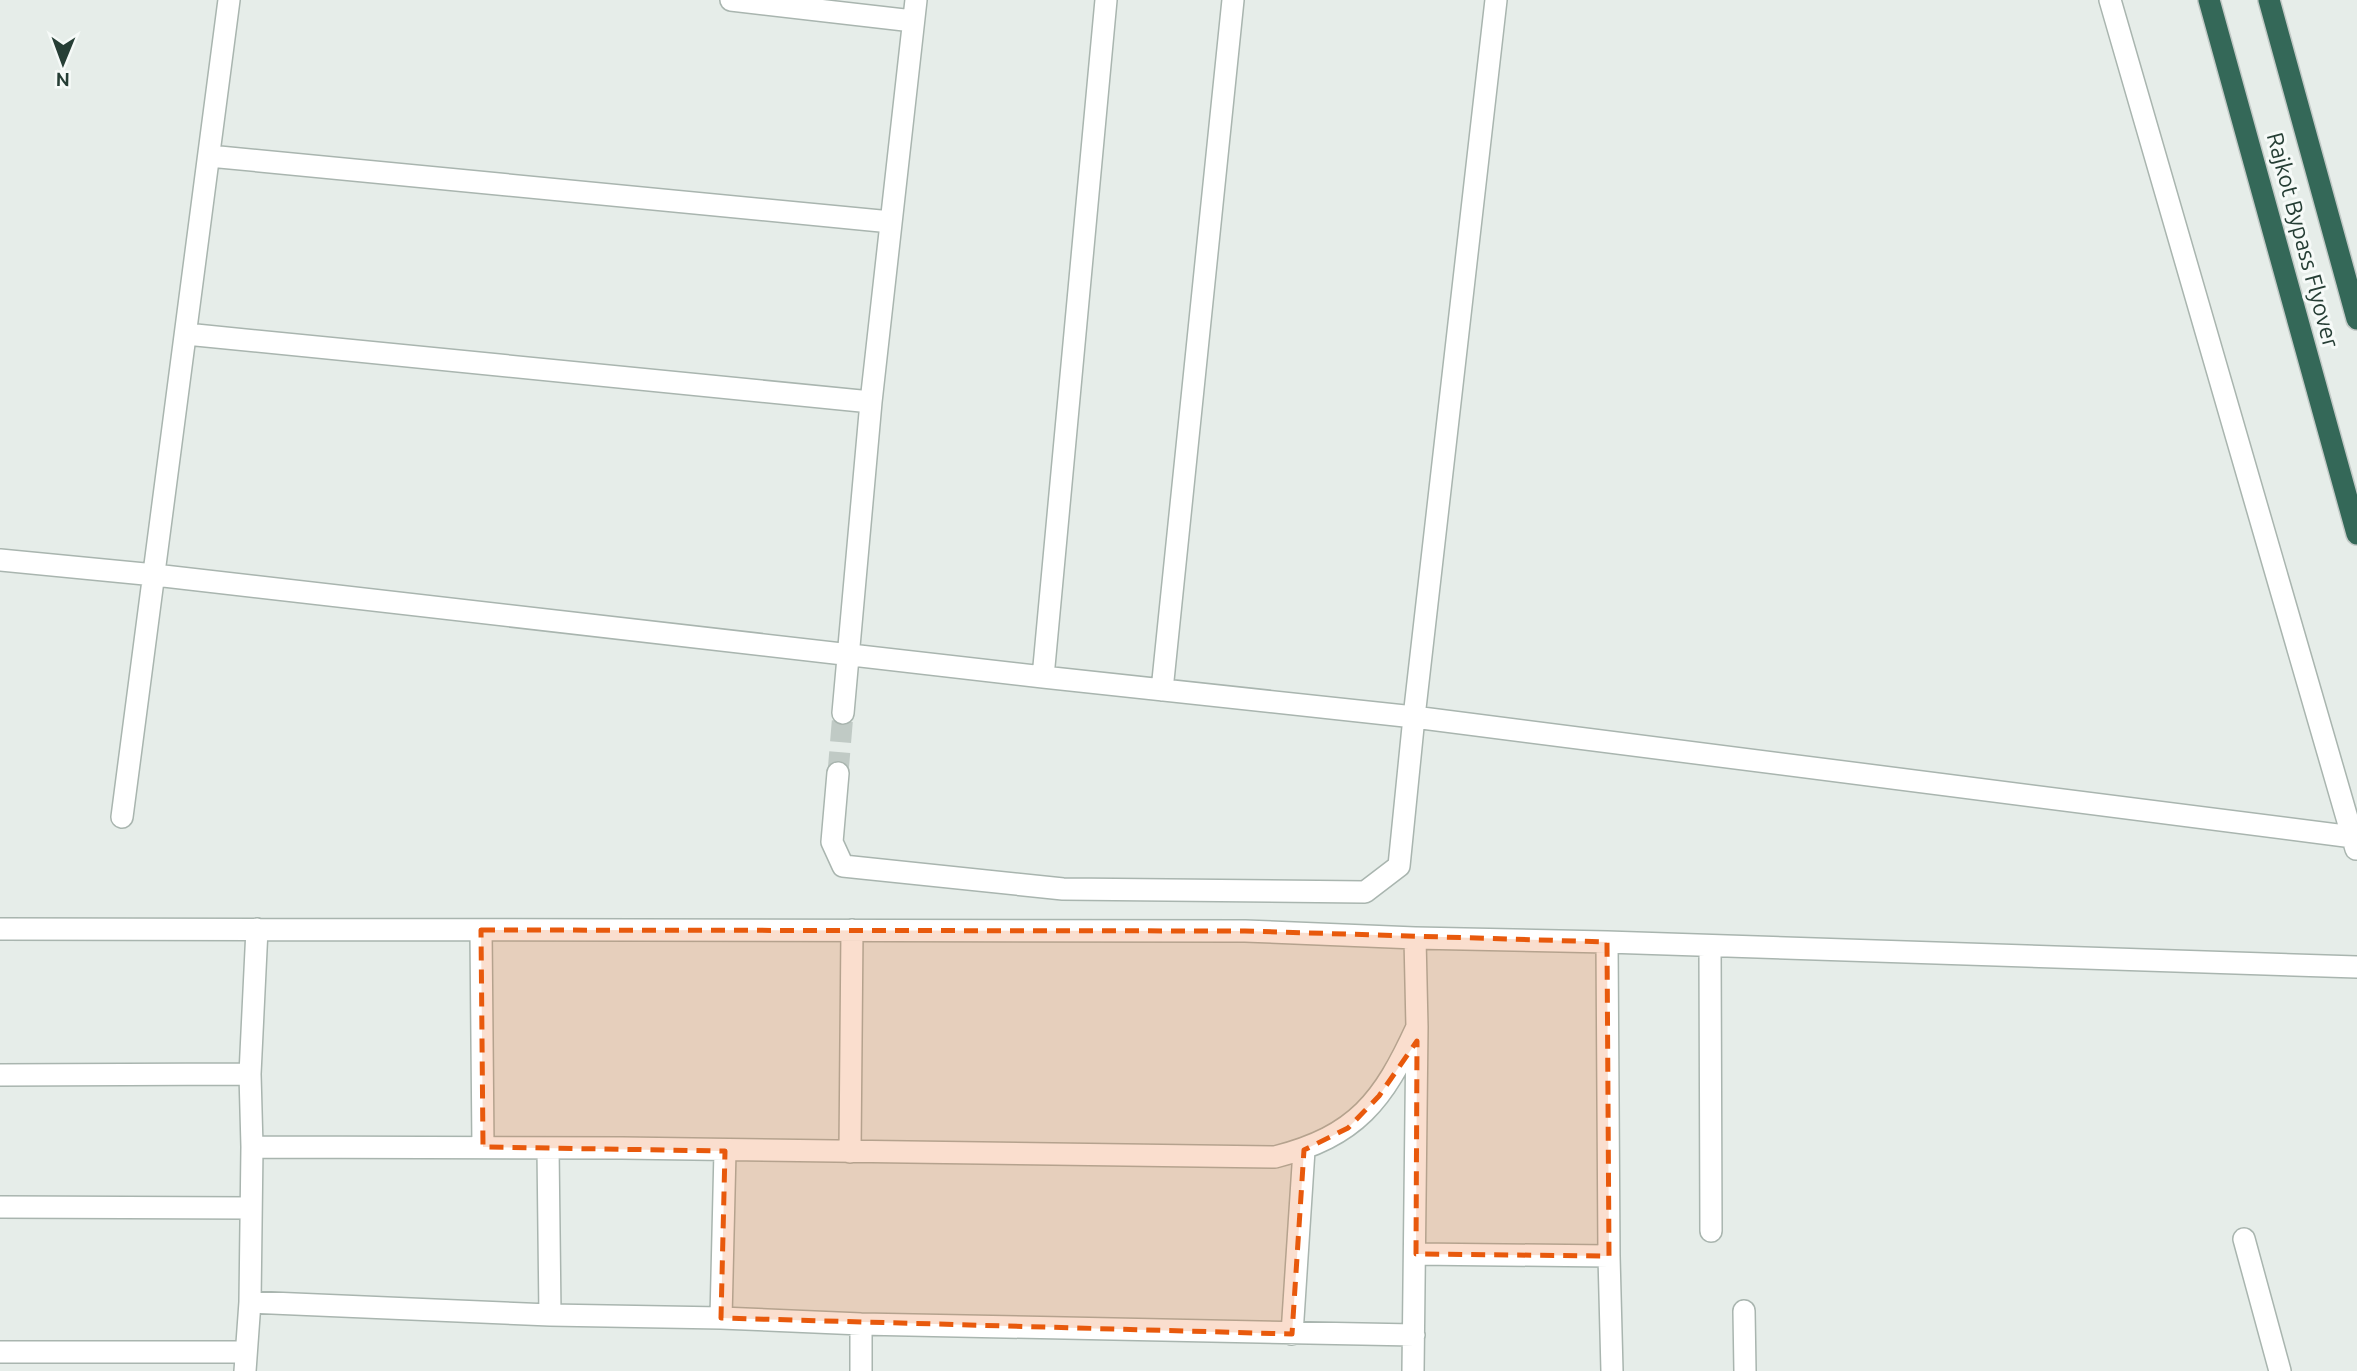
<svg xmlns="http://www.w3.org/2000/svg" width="2357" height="1371" font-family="Ubuntu,sans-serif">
	<rect width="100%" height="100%" fill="#e6ede9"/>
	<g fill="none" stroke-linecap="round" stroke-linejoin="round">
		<path stroke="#c0cac5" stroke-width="21" stroke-dasharray="21 10" stroke-linecap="butt" d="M838,773L843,713"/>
		<defs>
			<path id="minor" d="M731,0L913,21
				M2110,0L2356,849
				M209,156L891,222
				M186,334L871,402
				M0,560L155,575L1043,677L1414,717L2353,837
				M1043,677L1106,0
				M1162,690L1233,0
				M843,713L871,402L916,0
				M838,773L832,842L843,866L1063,889L1365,892L1399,866L1414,717L1496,0
				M122,817L229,0
				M0,929L1245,931L1415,938L1607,942L2357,967
				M481,930L483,1147
				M1607,942L1609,1256L1612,1371
				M1710,946L1711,1231
				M0,1075L250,1074
				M252,1147L622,1148L1275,1157C1357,1136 1383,1101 1417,1027
				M548,1148L550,1315
				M850,1152L852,930
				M0,1207L251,1208
				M2244,1239L2280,1371
				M1416,1254L1609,1256
				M250,1302L550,1315L721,1318L861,1324L1414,1335
				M1744,1311L1745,1371
				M721,1318L725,1151
				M861,1324V1371
				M1292,1334L1304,1150
				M0,1352H246
				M245,1371L250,1302L252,1147L250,1074L257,929
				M1413,1371L1417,1027L1415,938"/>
			<path id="highway" d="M2209,0L2357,534
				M2269,0L2357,319"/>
		</defs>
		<use href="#minor" stroke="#a9b5af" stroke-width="24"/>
		<use href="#highway" stroke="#c2c9c6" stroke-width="24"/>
		<use href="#minor" stroke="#fff" stroke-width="21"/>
		<use href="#highway" stroke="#346858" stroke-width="21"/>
	</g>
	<path fill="#e8590c" fill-opacity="0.2" stroke="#e8590c" stroke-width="5" stroke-dasharray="14 9" stroke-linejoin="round" d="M481,930L1245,931L1607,942L1609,1256L1416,1254L1417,1041L1379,1096L1348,1128L1304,1150L1292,1334L721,1318L725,1151L483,1147Z"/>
	<g text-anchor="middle" stroke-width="6" stroke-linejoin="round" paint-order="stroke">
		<g font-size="23" fill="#263e35" stroke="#f6faf8">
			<text transform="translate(2303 240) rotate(75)" y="8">Rajkot Bypass Flyover</text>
		</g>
	</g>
	<g transform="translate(63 63) rotate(181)" stroke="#f6faf8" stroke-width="5" paint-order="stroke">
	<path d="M0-5L12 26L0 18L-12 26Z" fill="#263e35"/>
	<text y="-10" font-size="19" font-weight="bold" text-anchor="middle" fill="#263e35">N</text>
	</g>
</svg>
